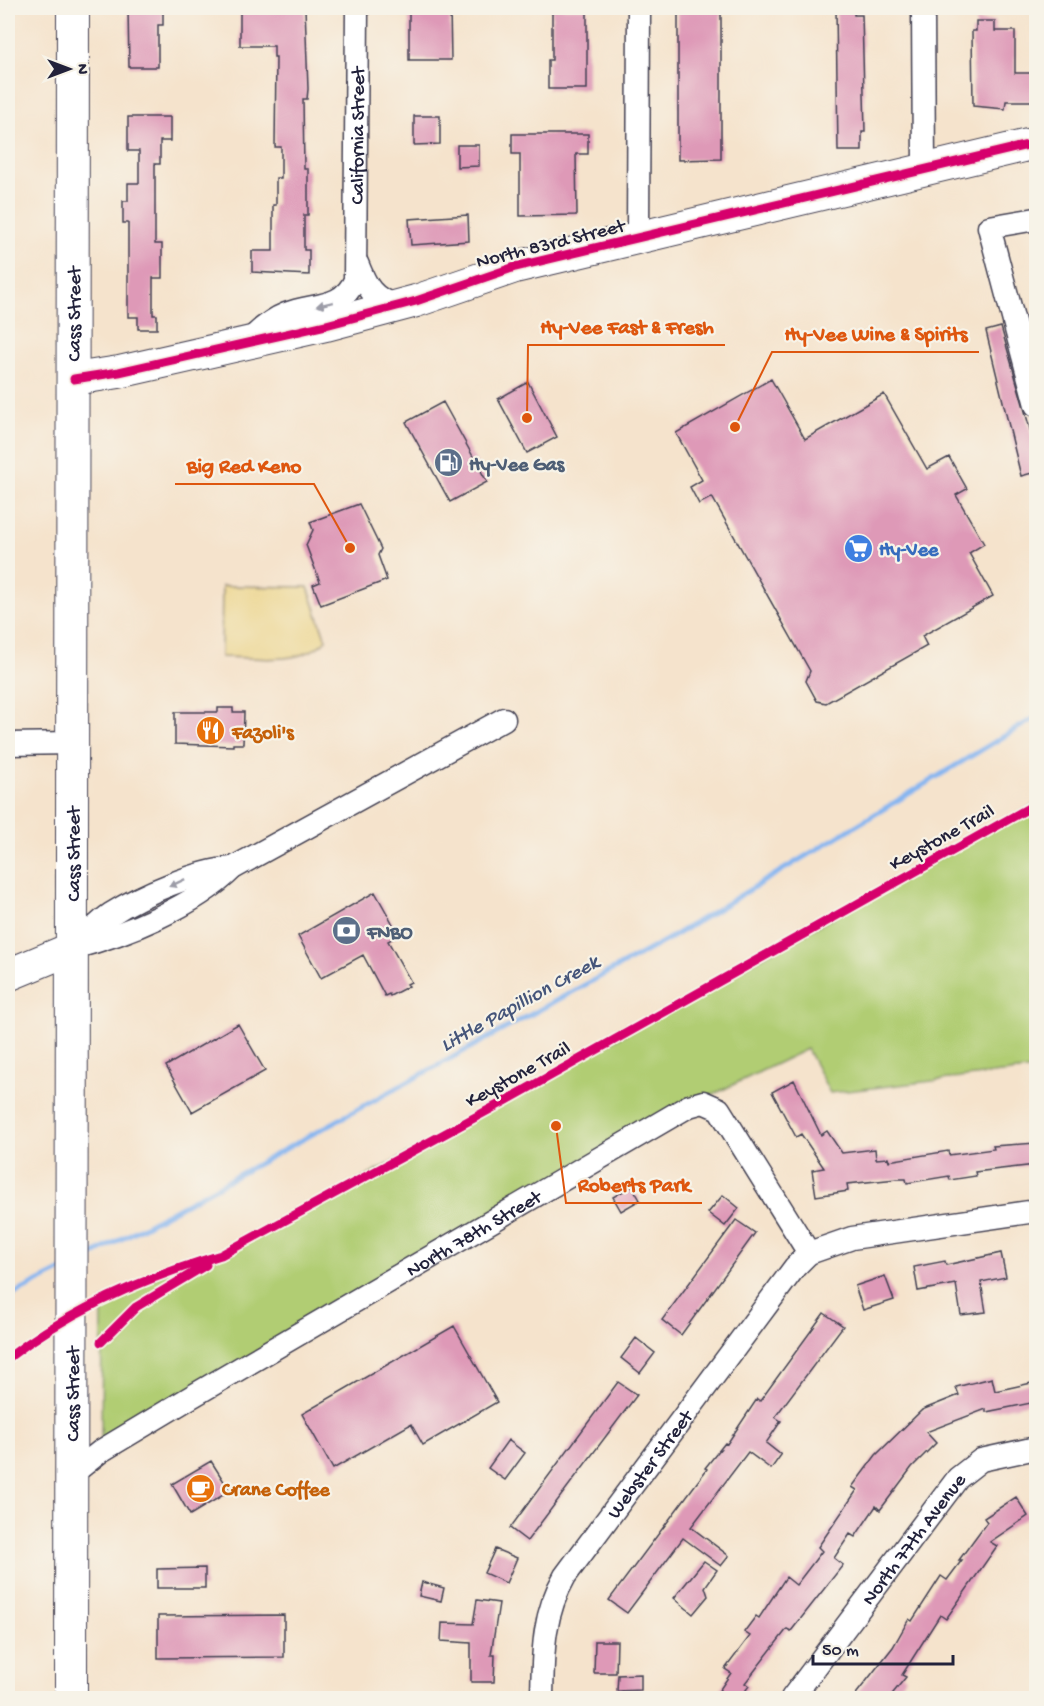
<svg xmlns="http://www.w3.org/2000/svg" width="1044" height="1706" font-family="'Gochi Hand',sans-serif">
	<rect width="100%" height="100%" fill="#f7f3e8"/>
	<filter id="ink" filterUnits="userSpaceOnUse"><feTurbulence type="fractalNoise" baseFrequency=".0167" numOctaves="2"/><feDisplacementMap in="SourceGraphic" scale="12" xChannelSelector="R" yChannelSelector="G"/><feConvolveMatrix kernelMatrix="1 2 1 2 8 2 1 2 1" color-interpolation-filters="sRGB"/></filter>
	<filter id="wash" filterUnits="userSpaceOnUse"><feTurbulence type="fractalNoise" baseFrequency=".008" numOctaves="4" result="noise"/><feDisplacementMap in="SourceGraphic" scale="24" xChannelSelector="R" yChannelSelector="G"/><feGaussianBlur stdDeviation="1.35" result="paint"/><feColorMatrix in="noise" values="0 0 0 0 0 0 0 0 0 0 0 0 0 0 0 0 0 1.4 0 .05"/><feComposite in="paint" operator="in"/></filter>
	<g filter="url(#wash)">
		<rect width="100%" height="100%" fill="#f5e3cc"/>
		<path fill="#b1cd73" stroke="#6a7857" stroke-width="1.5" d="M1036,804V1069L830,1093L807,1049L689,1106L101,1451L102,1301L171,1270L222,1255L507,1100Z"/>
		<path fill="#eeda9e" stroke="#887e6c" stroke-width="1.5" d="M222,586L308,587L326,640C300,667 255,657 221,657Z"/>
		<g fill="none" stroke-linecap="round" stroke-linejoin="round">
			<path stroke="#85b5f0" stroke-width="5" d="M81,1261L665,941L1036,717
				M8,1297L62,1270"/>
		</g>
		<g id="blocks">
			<path fill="#de99b7" d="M128,8H163V25H158V67H129Z
				M240,8H305L308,89L307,99H303L304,169H308V215H304V250H309V275L252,272V251H273V205H276V178H281V147H275L276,57H274V46H240Z
				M409,8H450L451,60H409Z
				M552,8H587V89H548V60H552Z
				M678,8H721V159L678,160Z
				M836,8H854V15H862L865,132H862V151H838Z
				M976,21H995V31H1015V73H1036V101H1006L1005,109L973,106L972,31H976Z
				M414,116H440V144L414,145Z
				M128,117H170V141H160V164H155V244H162V278H153V315H157V329H138V317H128V223H123V201H128V183H139V151H128Z
				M512,134H588V154H576L577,215L520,216V154H512Z
				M457,145H479V166L457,167Z
				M468,215L469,241L411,245L409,219Z
				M1001,327L1036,450V472L1021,476L986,331Z
				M771,379L805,439L884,394L927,469L949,457L967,489L956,495L984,544L969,553L993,596L922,636L927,646L826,703L817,701L806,681L810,671L712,497L699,504L690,487L702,480L676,433Z
				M528,382L557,437L527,453L498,399Z
				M443,402L487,482L450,502L406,422Z
				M359,504L381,549L378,555L387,580L321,605L313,585L320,582L306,545L313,530L310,522Z
				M218,708H233V712H244L243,744H233V746L175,744V712H218Z
				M375,892L399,935L388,941L411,982L407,984L409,986L390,996L389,994L385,996L363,955L321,978L298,936Z
				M238,1024L265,1071L192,1112L166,1066Z
				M794,1080L821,1135L827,1131L842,1153L875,1149L876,1159L888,1158L889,1161L948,1151L949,1155L994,1149L993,1146L1036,1143V1165L975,1172L976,1176L950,1180L949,1176L907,1183L906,1179H897L847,1184L848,1191L816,1196L812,1170L824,1168L801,1134L796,1137L772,1092Z
				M632,1186L640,1200L621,1211L613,1197Z
				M723,1195L739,1208L725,1226L708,1213Z
				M736,1220L755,1233L681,1335L662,1320Z
				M1001,1253L1006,1277L981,1282L986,1312L961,1315L956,1284L918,1291L914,1267L945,1261L946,1265Z
				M885,1276L894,1300L863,1310L855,1286Z
				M824,1313L843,1326L775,1417L781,1421L766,1443L781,1455L771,1469L748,1452L691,1527L729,1556L721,1566L683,1538L627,1613L609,1600L707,1469L705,1468L725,1443L727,1444L757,1399L760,1401Z
				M454,1326L497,1402L423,1445L411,1424L333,1469L302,1414Z
				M636,1338L655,1353L640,1373L621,1358Z
				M992,1378L995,1391L1036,1382V1402L986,1412V1409L926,1432L936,1443L912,1467L880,1510L876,1506L855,1537L850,1534L834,1558L843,1565L791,1631L787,1629L745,1683L749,1686L740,1698H714L731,1673L725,1669L750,1636L744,1632L756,1616L759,1618L786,1577L796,1585L822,1551L818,1547L857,1490L852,1487L876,1455L922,1410L959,1395L956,1387Z
				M618,1382L637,1395L527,1541L510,1528Z
				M508,1440L525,1453L505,1480L488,1468Z
				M211,1461L230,1491L190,1515L172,1484Z
				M1016,1497L1028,1516L990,1542L997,1546L946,1619L940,1615L902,1675L906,1677L889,1698H853L893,1647L909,1619L912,1621L941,1576L947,1580L962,1560H959L987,1522L984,1518Z
				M495,1549L517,1558L506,1583L484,1573Z
				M704,1561L717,1570L705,1587L708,1596L693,1614L674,1598Z
				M205,1568V1588H157V1569Z
				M422,1582L444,1588L441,1601L419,1596Z
				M477,1600L499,1603L491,1655H495L494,1682H471V1643L441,1641L442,1623L473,1624Z
				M284,1615V1657L158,1658V1616Z
				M595,1641H617L616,1673H594Z
				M641,1674V1690L617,1691L618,1675Z"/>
		</g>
	</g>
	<g filter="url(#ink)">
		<use href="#blocks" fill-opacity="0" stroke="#423f51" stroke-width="1.5"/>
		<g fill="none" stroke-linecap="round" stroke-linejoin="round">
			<defs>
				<g id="street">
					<path d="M923,8L924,170"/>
					<path d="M1036,219L989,227L1036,405"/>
					<path d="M638,238L639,8"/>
					<path d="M357,263C366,286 372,299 397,306"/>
					<path id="s1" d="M251,339C261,329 273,319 286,314C313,303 342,310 355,280L357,8"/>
					<path d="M8,744L74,743"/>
					<path d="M76,945C88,935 99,922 111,914C142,894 197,871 233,868"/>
					<path d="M73,948C126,934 194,907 233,868L504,719"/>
					<path id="s2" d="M71,1475L101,1451L191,1397L689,1106L703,1102L719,1109L809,1253"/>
					<path id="s3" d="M542,1698C543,1654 542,1616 565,1576L795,1267L809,1253L852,1238L1036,1211"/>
					<path id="s4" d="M792,1698L958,1478L981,1460L1036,1448"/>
				</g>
				<g id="secondary">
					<path d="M74,379L119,372L326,325L416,301L515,267L1036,143"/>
					<path d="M8,975L73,948"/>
					<path id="s5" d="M71,1698L73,8"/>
				</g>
			</defs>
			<use href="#street" stroke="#423f51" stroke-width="25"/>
			<use href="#secondary" stroke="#423f51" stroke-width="34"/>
			<use href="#street" stroke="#fff" stroke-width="22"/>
			<use href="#secondary" stroke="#fff" stroke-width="32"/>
			<defs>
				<path id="cycleway" d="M74,379L119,372L326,325L416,301L515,267L1036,143
					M101,1342L136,1307L206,1265
					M8,1358C70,1310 146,1277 221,1255L507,1100L1036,804"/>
			</defs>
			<use href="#cycleway" stroke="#f7f3e8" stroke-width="13"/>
			<use href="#cycleway" stroke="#d6006c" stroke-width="9"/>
		</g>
		<defs><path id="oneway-solid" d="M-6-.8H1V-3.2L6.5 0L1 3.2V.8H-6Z" transform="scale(1.5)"/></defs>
		<g fill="#9c9ca7">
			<use href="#oneway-solid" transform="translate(325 304) rotate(167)"/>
			<use href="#oneway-solid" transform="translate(177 883) rotate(155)"/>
		</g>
	</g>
	<defs>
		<symbol id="fuel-disc" viewBox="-11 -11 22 22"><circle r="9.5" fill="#5c6f8a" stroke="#f7f3e8"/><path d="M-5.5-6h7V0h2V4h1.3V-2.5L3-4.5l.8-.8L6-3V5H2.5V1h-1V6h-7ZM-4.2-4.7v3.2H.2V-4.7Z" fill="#fff"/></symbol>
		<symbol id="supermarket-disc" viewBox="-11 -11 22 22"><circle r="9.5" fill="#3f7fe0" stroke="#f7f3e8"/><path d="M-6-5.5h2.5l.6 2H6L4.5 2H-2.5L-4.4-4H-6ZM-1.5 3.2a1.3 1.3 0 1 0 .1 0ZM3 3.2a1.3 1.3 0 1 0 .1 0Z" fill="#fff"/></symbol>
		<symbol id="restaurant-disc" viewBox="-11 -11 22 22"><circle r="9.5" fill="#e8710a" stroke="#f7f3e8"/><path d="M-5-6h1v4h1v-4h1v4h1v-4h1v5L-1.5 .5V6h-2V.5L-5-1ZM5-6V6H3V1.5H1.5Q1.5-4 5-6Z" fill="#fff"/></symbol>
		<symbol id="bank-disc" viewBox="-11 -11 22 22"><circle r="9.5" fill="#5c6f8a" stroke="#f7f3e8"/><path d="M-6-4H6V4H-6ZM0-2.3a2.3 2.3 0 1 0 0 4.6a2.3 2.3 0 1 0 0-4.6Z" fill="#fff"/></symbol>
		<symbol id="cafe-disc" viewBox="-11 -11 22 22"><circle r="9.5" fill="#e8710a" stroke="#f7f3e8"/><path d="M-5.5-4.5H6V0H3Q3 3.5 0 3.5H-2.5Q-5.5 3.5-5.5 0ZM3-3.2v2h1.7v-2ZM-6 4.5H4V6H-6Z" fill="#fff"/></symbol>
	</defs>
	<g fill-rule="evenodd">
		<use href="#fuel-disc" x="432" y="446" width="33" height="33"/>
		<use href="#supermarket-disc" x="842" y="532" width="33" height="33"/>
		<use href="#restaurant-disc" x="194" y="714" width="33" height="33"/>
		<use href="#bank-disc" x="330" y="914" width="33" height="33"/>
		<use href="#cafe-disc" x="184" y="1472" width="33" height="33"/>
	</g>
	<g text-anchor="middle" stroke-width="4.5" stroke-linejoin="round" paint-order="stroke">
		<g font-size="20" fill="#22223b" stroke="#f7f3e8">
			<text dy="7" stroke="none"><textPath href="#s1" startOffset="268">California Street</textPath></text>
			<text transform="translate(550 242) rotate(-14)" y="7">North 83rd Street</text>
			<text dy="7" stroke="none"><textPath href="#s5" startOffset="1384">Cass Street</textPath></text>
			<text transform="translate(941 836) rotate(-29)" y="7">Keystone Trail</text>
			<text dy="7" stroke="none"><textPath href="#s5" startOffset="844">Cass Street</textPath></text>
			<text transform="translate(517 1073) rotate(-29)" y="7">Keystone Trail</text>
			<text dy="7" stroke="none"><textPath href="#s2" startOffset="470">North 78th Street</textPath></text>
			<text dy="7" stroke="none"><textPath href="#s5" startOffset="304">Cass Street</textPath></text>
			<text dy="7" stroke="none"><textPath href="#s3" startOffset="266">Webster Street</textPath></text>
			<text dy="7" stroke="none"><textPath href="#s4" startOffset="200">North 77th Avenue</textPath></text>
		</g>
		<g font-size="20" font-weight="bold" fill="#4e5e75" stroke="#f7f3e8" text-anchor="start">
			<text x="469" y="470">Hy-Vee Gas</text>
			<text x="367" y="938">FNBO</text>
		</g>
		<g font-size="20" font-weight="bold" fill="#366cbe" stroke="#f7f3e8" text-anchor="start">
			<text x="879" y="555">Hy-Vee</text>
		</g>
		<g font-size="20" font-weight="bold" fill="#c56008" stroke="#f7f3e8" text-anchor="start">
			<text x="232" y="738">Fazoli's</text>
			<text x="222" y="1495">Crane Coffee</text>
		</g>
		<g font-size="21" font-style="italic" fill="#45557a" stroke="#f7f3e8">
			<text transform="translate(519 1002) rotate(-29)" y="7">Little Papillion Creek</text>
		</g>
	</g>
	<path fill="none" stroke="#de560e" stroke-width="2" d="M527 418L528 345H725M735 427L772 352H979M350 548L314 484H175M556 1126L566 1203H702"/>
	<g fill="#de560e" stroke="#f7f3e8" stroke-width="2">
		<circle cx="527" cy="418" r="6"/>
		<circle cx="735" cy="427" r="6"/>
		<circle cx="350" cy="548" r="6"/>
		<circle cx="556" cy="1126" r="6"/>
	</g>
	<g font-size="21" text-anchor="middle" font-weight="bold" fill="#de560e" stroke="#f7f3e8" stroke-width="4.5" stroke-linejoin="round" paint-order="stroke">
		<text x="627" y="333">Hy-Vee Fast &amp; Fresh</text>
		<text x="876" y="340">Hy-Vee Wine &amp; Spirits</text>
		<text x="244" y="472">Big Red Keno</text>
		<text x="634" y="1191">Roberts Park</text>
	</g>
	<rect width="1044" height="1706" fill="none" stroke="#f7f3e8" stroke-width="30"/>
	<g transform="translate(69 69) rotate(90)" stroke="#f7f3e8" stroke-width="4.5" paint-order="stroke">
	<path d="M0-4.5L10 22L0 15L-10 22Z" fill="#22223b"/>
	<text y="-9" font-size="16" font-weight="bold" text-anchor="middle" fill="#22223b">N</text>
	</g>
	<path d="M813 1655v9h140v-9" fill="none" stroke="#22223b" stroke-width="3"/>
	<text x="822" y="1655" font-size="18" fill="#22223b" stroke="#f7f3e8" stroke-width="4.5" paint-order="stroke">50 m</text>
</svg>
